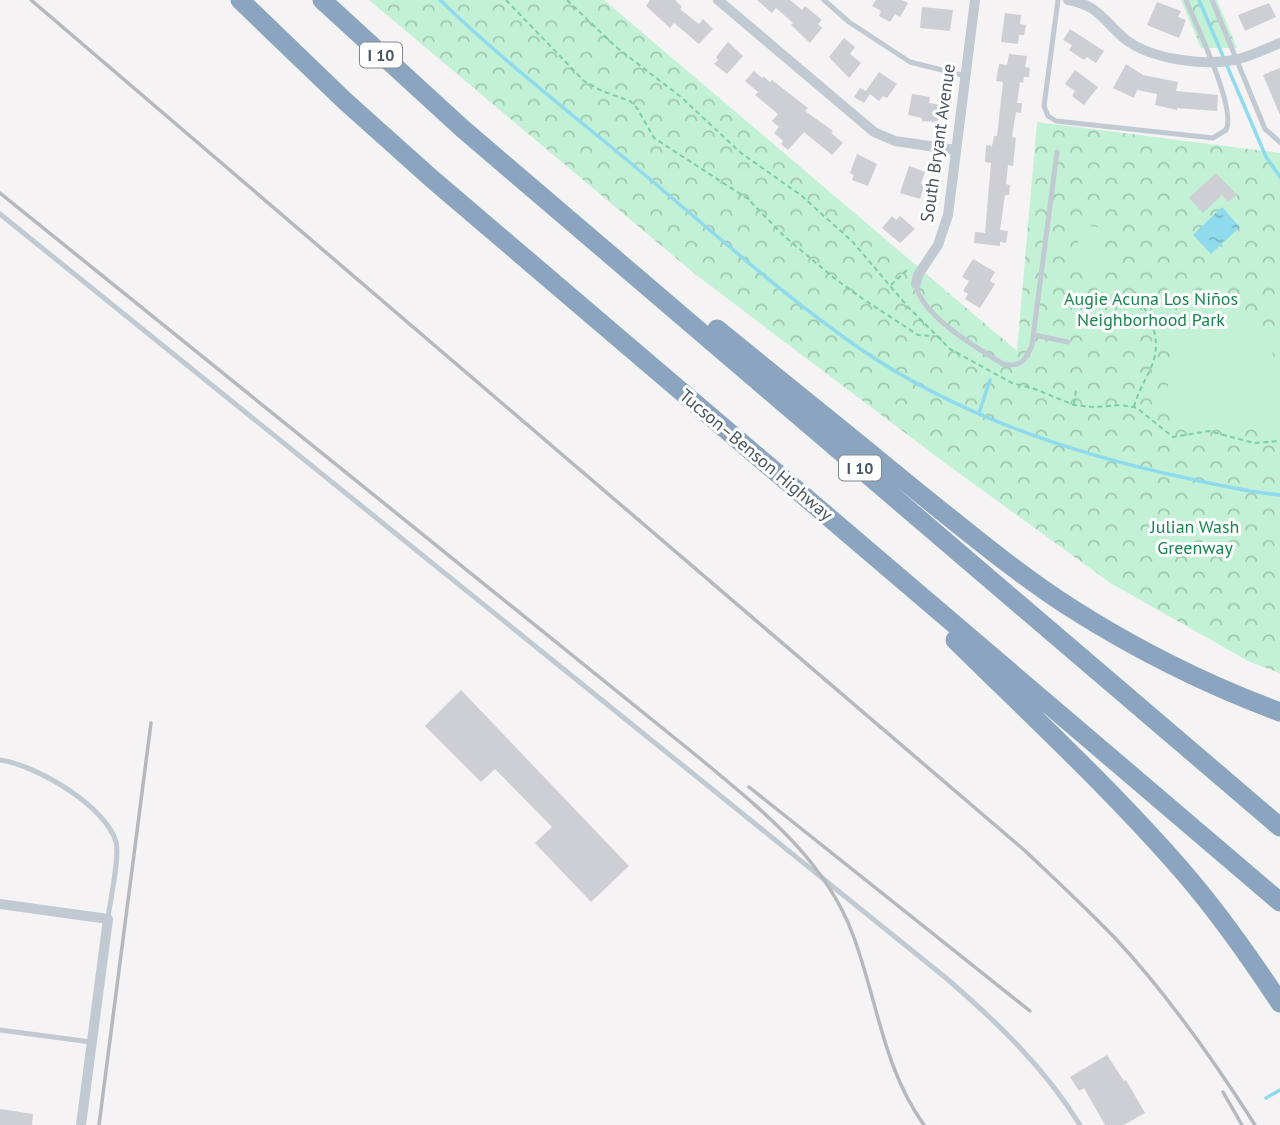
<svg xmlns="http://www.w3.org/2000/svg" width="1280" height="1125" font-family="'PT Sans',sans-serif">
	<defs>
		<pattern id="park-crowns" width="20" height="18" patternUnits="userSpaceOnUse" patternTransform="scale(1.75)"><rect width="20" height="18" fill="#c3f1d5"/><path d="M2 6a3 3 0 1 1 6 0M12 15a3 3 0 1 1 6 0" fill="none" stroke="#a0c6b0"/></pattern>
		<pattern id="water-ripples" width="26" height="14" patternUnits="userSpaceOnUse" patternTransform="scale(1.75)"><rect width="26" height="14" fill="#90daee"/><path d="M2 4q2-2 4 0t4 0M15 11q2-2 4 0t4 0" fill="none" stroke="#78b4c4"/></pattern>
	</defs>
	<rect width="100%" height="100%" fill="#f5f3f3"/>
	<path fill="url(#park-crowns)" d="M369,0H604L1017,351L1037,122L1280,153V673L1250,662L1112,584L945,463L695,274Z
		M1181,0H1217L1237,48H1201Z"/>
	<path fill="#c3f1d5" d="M1080,225L1106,228L1102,273L1075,271Z
		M1184,300L1206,302L1241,317L1266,338L1280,371V431L1175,418L1165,408L1179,301Z"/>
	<path fill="url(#water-ripples)" d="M1222,207L1240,227L1211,254L1193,235Z"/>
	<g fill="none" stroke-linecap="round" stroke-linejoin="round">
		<path stroke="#90daee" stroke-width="3.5" d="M440,0C505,63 576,117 645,175C715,234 784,296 859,348C956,415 1072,454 1186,478C1217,485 1248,492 1280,495
			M1199,0L1266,157L1280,177
			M979,413L990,380
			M1266,1098L1280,1090"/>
	</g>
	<path fill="#cdcfd5" d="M650,0H675L682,7L680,9L699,24L703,19L713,29L699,44L674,23L670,28L646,6Z
		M757,0H790L802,10L805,6L822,20L818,24L822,28L810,43L791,25L793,23L776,8L772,13Z
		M876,0H902L908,3L900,17L895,14L890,22L879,16L881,11L872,6Z
		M1157,2L1181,11L1178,17L1186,20L1179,38L1147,25Z
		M1269,3L1276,17L1245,31L1238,15Z
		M922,7L953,10L950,31L920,28Z
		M1005,13L1021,15L1020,24L1026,25L1024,35H1019L1018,44L1001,42Z
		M1070,29L1104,51L1096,63L1087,57L1084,60L1069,50L1072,45L1063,40Z
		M844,38L855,47L850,54L861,63L849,78L829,57Z
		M728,42L743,56L727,74L714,64L718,60L716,57Z
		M1009,54L1027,56L1025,67L1030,68L1029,77H1024L1023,83L1020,82L1017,103H1022L1021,113L1016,112L1012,137L1016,138L1013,166L1008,165L1006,184L1010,185L1009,195H1005L1000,230L1008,231L1006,243L1000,242V246L974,243L975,232L985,233L991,163L985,162L986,145L992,146L994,136H997L1003,82L996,81L999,64L1007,65Z
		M1126,64L1143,75L1178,82L1176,91L1218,95L1217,111L1177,108V110L1155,105L1157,94L1137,90L1134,98L1113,88Z
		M1280,68V115L1263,75Z
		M1075,70L1098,87L1084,105L1072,96L1075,91L1065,84Z
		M754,71L762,78L763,76L770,82L772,80L808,108L805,111L833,131L831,133L843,143L832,155L804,132L788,150L781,144L783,141L774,133L779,127L772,121L778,114L755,95L758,92L745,81Z
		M879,72L897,84L887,98L883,96L879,101L870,94L864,103L854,97L860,88L866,91Z
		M912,94L930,97L929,103L941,105L938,122L922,121V118L908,115Z
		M857,154L877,164L868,186L852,180L854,175L850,173Z
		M909,166L925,172L921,184L924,185L920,199L900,193Z
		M1216,173L1237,195L1228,202L1222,195L1203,213L1189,198Z
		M892,216L896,220L900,216L915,229L900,243L882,228Z
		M973,259L995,272L990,281L995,284L980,308L965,299L968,294L963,291L969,281L962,277Z
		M461,690L629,866L591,902L535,843L552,827L495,769L481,782L425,726Z
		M1107,1055L1124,1081L1126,1080L1145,1113L1124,1125H1105L1084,1088L1079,1091L1070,1077Z
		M0,1109L33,1114L32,1125H0Z"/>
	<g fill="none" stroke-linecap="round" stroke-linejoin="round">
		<path stroke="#7ad0a6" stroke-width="2" stroke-dasharray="5 3.5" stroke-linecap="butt" d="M506,0L584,81L602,91L630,101L637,108L654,138L748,199L784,236L834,278L863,299L918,335L934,336
			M567,0L616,47L681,97L741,153L802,196L825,217L852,241L908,307L950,349L1012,383L1035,389L1074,405L1094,407L1122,405L1137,408L1173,437L1209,431L1254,443L1280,441
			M891,285L907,270
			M1074,404L1076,390
			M1134,407C1138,391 1146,380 1152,365C1163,338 1149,314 1135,292"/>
		<path stroke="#c1cad2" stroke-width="5" d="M824,0L849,22L910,62L966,76
			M1058,0L1044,106L1048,116L1056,121L1213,138L1226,130C1237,109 1196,25 1186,0
			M1212,0L1265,129L1280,142
			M0,214L946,978C997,1022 1044,1067 1080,1125
			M916,284C920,315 977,348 1003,364C1020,368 1026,360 1032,345L1057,152
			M1034,335L1068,342
			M0,760C36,765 106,806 116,842C120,857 110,901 108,918
			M0,1030L91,1042"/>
		<path stroke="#c1cad2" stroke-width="10" d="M718,0L874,132L895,141L956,150
			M1068,0C1099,5 1103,21 1125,39C1150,59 1203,66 1234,60C1250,57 1265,49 1280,43
			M916,284L918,275L938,245L948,215L975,0
			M0,904L108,919L81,1125"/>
		<path stroke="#8ba5c1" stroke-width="19" d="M240,0L345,101L431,178L1280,902
			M322,0L463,129L1280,827
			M717,329C785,384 852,438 919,493C969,533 1018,574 1071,608C1137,650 1207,685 1280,712
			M955,640C1030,714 1109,787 1179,867C1216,909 1249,956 1280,1003"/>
		<path stroke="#b5b8bd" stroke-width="3.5" d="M31,0L1023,849C1054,878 1085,907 1115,938C1168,995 1213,1059 1255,1125
			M0,193L697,756C759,808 824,857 853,935C877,999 883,1068 924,1125
			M749,787L1030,1011
			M1223,1092L1242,1125
			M99,1125L151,723"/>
	</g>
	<g text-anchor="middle" stroke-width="6" stroke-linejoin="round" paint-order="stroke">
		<g fill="#fff" stroke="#808990" stroke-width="2">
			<rect x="360" y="42.5" width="42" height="25" rx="5"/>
			<rect x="839" y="455.5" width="42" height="25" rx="5"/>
		</g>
		<g font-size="16" font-weight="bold" fill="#4a5661">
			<text x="381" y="61">I 10</text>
			<text x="860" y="474">I 10</text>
		</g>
		<g font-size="18" fill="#4a5661" stroke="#fff">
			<text transform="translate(938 143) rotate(-82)" y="6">South Bryant Avenue</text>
			<text transform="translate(756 455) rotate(40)" y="6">Tucson–Benson Highway</text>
		</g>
		<g font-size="18" fill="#17864f" stroke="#fff">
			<text x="1151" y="305">Augie Acuna Los Niños<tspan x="1151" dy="21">Neighborhood Park</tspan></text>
			<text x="1195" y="533">Julian Wash<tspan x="1195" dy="21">Greenway</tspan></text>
		</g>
	</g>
</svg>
